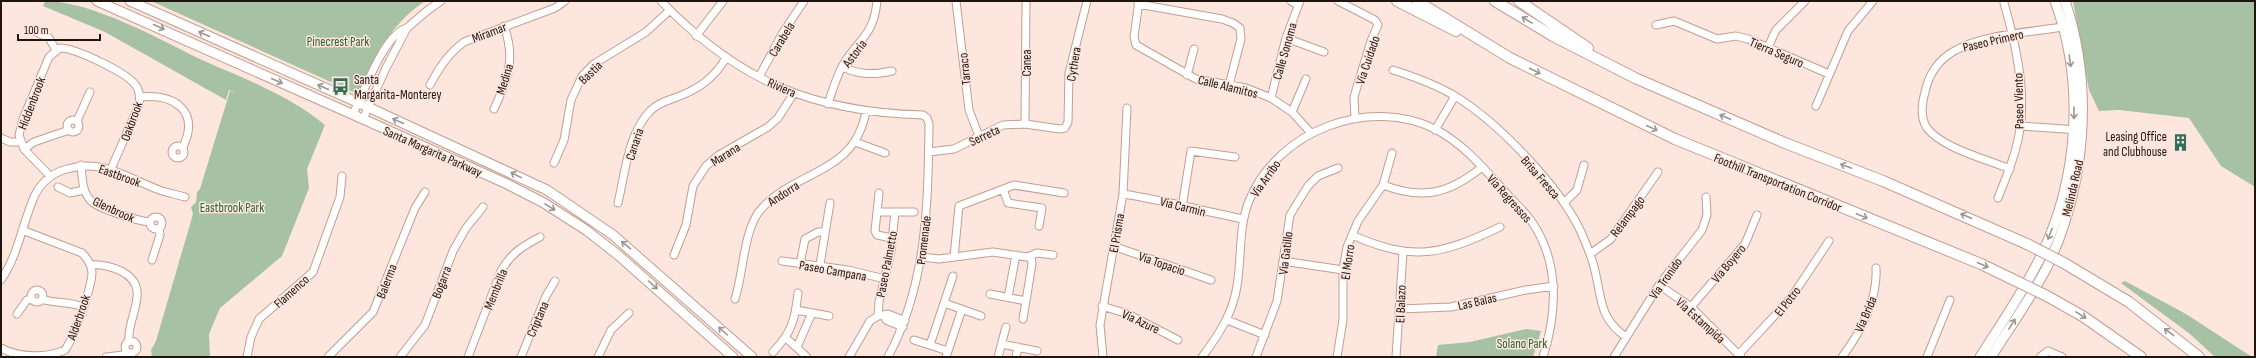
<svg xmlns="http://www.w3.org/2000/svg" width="2256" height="358" font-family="'Sofia Sans Condensed',sans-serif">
	<rect width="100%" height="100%" fill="#fde6de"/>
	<path fill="#a6c1a4" d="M45,1C92,1 159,39 202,60C245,79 289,95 325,125L307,169L309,188L282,256L220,308L209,334L210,357H152L151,350L156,341L193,214L191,207L196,202L197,192L200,189L230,91L235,92L229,90L226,100L105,32L43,6Z
		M151,1H425C391,24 377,53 360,90L353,92Z
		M2073,1H2255V187L2221,166L2189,118L2119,110L2099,111L2089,90Z
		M2125,281L2186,314L2252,357H2215L2190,334L2121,283Z
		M1526,329L1541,331L1533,357H1436L1438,345L1470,342Z"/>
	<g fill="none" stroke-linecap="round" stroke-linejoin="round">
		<defs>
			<path id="minor" d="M661,1C738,81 812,112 923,115L927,118L929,124C928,205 927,284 888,357
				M956,1L969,110L979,136
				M1139,1L1134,37L1136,45L1196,79L1246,88L1271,98L1292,112L1311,133
				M1291,1L1298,5
				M1338,1L1375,20L1378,25L1371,41L1354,97L1355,119
				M1138,4L1222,19L1233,23L1240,28L1241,39L1229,85
				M1656,25L1674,21L1717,39L1736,36L1748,39L1829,74
				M32,30L49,38L56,50
				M696,36L723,1
				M1286,38L1324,52
				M1768,47L1776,30L1805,1
				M842,67C860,75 873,75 892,71
				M1393,70C1415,77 1435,84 1455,96C1499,123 1565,191 1584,239C1588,249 1593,260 1595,271C1602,299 1599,318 1626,337
				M1187,75L1194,49
				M759,77L782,34L804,1
				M430,85C439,68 448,54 464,42L555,8L565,1
				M140,97C175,94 200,111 183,147
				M1271,98L1286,38L1300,1
				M828,104C833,89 837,73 846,60C862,37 874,33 877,1
				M1816,106L1848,31L1873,1
				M494,109C508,79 516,59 504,26
				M1292,112L1306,79
				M353,114C364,92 384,34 407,28
				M363,119L386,68L407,28L428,10L441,1
				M67 126a6 6 0 1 1 12 0a6 6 0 1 1-12 0Z
				M77,121L90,92
				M1025,124L1026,1
				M2021,126L2078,130
				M1435,130L1455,96
				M1,138L10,142H20
				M855,142L885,153
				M172 152a6 6 0 1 1 12 0a6 6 0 1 1-12 0Z
				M24,149L34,142L69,130
				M929,152L954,149L1003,125L1025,124L1060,129L1065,128L1068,122L1069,73L1087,1
				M554,163L564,140L571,100L582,76L594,64L646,32L670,10
				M81,165C82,176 82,192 91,201C99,209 138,221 150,222
				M2010,169C1986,159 1942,148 1927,128C1920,118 1922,103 1925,92C1929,73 1939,59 1956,50C1983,34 2036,32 2068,26
				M50,176L24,149L19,135L23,119L49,57L60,48C75,48 129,73 137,87C140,93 140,99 139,105L111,169
				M1383,185C1423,200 1449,194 1482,167
				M58,187L70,193L84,190
				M1003,189L1008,203L1042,208L1039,226
				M879,193L875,231L877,235L892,238
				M1123,194C1164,200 1203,211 1243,219
				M1998,198C2007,175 2017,152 2020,128C2026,88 2015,41 2004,3
				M618,203C625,173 628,134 650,111C658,103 667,101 677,97C699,89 714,78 726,58
				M1564,203L1577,190L1584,165
				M1182,207L1191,151L1235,157
				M877,212H914
				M150 223a6 6 0 1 1 12 0a6 6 0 1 1-12 0Z
				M1352,235C1413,262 1441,255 1500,227
				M1113,246L1211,280
				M1590,254L1611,239L1658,172
				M674,255L686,225L693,186L706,166L719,155L768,127L778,118L794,93
				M922,257L939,259L993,252L1027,257L1037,253L1053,255
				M954,257L959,206L1014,185L1064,193
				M152,260L160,235L159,228
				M782,261L848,270L885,279
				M1283,261L1343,270
				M800,264L805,239L818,232H825
				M91,265C102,264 110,266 121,271C154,288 126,316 129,342
				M820,265L830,203
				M1,280C19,254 22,223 35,195C42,181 52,173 67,169C104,158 128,179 162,191C169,193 178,195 185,197
				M1659,285L1691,307L1741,357
				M31 296a6 6 0 1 1 12 0a6 6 0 1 1-12 0Z
				M990,294L1026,301
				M1008,297L1016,255
				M42,299C56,304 69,301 83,307
				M735,299C744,272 743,227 763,207C799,169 855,174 866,111
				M944,303L981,316
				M1102,306L1128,314L1178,340
				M1691,307L1745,244L1757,215
				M1399,309L1451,307L1526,290L1554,286
				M796,310L829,316
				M17,314L27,300L32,299
				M878,316L888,314L905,321
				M884,316L886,320L903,327
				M1023,319L1032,264L1031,257
				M1227,320L1265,335
				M786,338L807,357
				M914,340L948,351
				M125 347a6 6 0 1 1 12 0a6 6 0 1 1-12 0Z
				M1001,344L1037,351
				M930,345L953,276
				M797,347L812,313
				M1,348C19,358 47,358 65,350C74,337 92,287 92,272C91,264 88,259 82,253L22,230
				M773,352C792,332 795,320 798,293
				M1739,354L1791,298L1829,241
				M106,357L123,355L127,352
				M247,357L251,337L259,319L313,272L340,197L342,176
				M328,357L373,312L415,208L425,192
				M400,357L425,325L453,251L466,228L483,207
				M468,357L501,271C511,253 523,246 540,237
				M521,357L546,296L555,281
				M598,357L611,330L629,313
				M849,357L870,321L878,316L879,302L891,251L895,212
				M946,357L962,309
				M998,357L1006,327
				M1016,357L1018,347
				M1103,357L1100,325L1123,194L1127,108
				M1202,357C1218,336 1233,313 1237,286C1242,257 1238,229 1249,201C1277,131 1369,95 1437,130C1466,146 1486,171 1508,195C1516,204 1526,213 1532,222C1560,263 1557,313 1543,357
				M1256,357L1277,301L1290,215L1308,186L1318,176L1338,168
				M1337,357L1343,320V270L1347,247L1358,221L1383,185L1392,153
				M1396,357L1403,252
				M1614,357L1659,285L1702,230L1707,215L1706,197
				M1842,357C1861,332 1878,299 1876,268
				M1927,357L1950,300
				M2040,357L2048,351L2062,357"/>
			<path id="major" d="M97,1L363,119L507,184L544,203L586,230L618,255L733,357
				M130,1L368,107L547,190L613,235L752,357
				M1980,357C2001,324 2024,291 2041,256C2079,178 2085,82 2055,1
				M1991,357C2010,327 2031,298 2047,267C2086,185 2094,87 2065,1"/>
			<path id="highway" d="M1397,1L1456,31
				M1417,1L1510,58L1675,139L1981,264L2010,278
				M1495,1L1553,36L1635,78L1785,143L1883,181L2027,244
				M1519,1L1588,48
				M2064,263L2129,302L2199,357
				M2047,296L2084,317L2141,357"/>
		</defs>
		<use href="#minor" stroke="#c29e92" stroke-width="9"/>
		<use href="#major" stroke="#c29e92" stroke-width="11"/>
		<use href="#highway" stroke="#c29e92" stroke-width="12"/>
		<use href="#minor" stroke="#fff" stroke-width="7"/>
		<use href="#major" stroke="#fff" stroke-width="9"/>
		<use href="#highway" stroke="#fff" stroke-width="10"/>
		<defs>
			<path id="highway-bridge" d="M2027,244L2064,263
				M2010,278L2047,296"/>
		</defs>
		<use href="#highway-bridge" stroke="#c29e92" stroke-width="12" stroke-linecap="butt"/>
		<use href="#highway-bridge" stroke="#fff" stroke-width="10"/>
	</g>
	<defs><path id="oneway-shaft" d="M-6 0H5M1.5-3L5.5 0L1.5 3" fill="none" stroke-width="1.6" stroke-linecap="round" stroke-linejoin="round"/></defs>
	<g stroke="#9b9593">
		<use href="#oneway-shaft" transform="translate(1527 20) rotate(-149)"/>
		<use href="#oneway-shaft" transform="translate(159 27) rotate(24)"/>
		<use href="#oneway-shaft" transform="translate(204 34) rotate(-155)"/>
		<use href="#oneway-shaft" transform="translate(2070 61) rotate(82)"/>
		<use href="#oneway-shaft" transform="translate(1535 71) rotate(27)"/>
		<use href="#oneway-shaft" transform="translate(277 81) rotate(24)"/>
		<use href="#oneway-shaft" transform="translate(323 87) rotate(-156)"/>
		<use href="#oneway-shaft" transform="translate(2074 113) rotate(90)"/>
		<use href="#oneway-shaft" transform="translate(1725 117) rotate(-157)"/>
		<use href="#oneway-shaft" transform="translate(398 121) rotate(-155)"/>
		<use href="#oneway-shaft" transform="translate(1652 128) rotate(25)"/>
		<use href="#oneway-shaft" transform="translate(1846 166) rotate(-159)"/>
		<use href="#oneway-shaft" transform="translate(516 175) rotate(-154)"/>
		<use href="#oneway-shaft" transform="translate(550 207) rotate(31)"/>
		<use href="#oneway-shaft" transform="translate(1862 216) rotate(22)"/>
		<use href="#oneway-shaft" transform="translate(1966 216) rotate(-157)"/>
		<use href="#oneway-shaft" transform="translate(2050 234) rotate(111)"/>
		<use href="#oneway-shaft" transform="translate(626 245) rotate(-140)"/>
		<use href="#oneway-shaft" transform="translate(1983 265) rotate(24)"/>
		<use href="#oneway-shaft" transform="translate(653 285) rotate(42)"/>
		<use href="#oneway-shaft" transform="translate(2081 315) rotate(31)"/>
		<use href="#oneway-shaft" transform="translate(2012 324) rotate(-58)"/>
		<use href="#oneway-shaft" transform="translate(723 331) rotate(-138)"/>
		<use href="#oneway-shaft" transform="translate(2169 332) rotate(-143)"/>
	</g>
	<defs>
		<symbol id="bus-bare" viewBox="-9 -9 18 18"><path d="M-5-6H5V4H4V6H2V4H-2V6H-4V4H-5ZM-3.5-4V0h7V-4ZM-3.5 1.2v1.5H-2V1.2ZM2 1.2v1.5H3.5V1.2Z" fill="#326f5b" stroke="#fde6de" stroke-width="2.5" paint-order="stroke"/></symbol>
		<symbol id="building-bare" viewBox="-9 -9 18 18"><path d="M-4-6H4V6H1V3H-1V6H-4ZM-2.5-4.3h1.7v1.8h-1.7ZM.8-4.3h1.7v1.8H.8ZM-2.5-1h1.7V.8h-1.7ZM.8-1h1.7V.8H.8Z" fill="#326f5b" stroke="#fde6de" stroke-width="2.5" paint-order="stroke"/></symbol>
	</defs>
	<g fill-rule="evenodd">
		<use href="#bus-bare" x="328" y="74" width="25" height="25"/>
		<use href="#building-bare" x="2168" y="130" width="25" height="25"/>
	</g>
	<g text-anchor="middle" stroke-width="3" stroke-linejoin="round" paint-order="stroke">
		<g font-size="13" fill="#20140f" stroke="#fde6de">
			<text transform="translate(489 32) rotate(-21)" y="5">Miramar</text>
			<text transform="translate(781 39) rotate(-59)" y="5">Carabela</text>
			<text transform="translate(1993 40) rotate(-13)" y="5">Paseo Primero</text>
			<text transform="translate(1284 51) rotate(-74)" y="5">Calle Sonoma</text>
			<text transform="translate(1777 52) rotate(23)" y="5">Tierra Seguro</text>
			<text transform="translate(854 53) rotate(-53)" y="5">Astoria</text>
			<text transform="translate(1367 60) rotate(-71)" y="5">Via Cuidado</text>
			<text transform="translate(1026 63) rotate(-90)" y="5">Canea</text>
			<text transform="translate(1073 64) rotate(-80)" y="5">Cythera</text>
			<text transform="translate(964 69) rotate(-96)" y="5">Tarraco</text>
			<text transform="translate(590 72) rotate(-44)" y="5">Bastia</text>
			<text transform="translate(504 79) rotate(-73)" y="5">Medina</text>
			<text transform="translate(1228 86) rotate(14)" y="5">Calle Alamitos</text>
			<text transform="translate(782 87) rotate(23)" y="5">Riviera</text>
			<text transform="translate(2018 101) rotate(-91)" y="5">Paseo Viento</text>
			<text transform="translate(31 103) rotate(-69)" y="5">Hiddenbrook</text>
			<text transform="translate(131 121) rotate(-70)" y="5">Oakbrook</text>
			<text transform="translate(984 135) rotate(-26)" y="5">Serreta</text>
			<text transform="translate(634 144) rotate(-72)" y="5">Canaria</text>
			<text transform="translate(433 151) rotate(24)" y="5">Santa Margarita Parkway</text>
			<text transform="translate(725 154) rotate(-33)" y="5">Marana</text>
			<text transform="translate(120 175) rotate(20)" y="5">Eastbrook</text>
			<text transform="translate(1541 177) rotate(49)" y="5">Brisa Fresca</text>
			<text transform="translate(1265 178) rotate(-55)" y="5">Via Arribo</text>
			<text transform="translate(1778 182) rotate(22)" y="5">Foothill Transportation Corridor</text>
			<text transform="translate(2072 188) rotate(-77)" y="5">Melinda Road</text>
			<text transform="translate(783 193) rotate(-33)" y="5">Andorra</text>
			<text transform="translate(1510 198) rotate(48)" y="5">Via Regressos</text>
			<text transform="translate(1183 206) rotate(14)" y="5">Via Carmin</text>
			<text transform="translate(114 209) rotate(25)" y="5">Glenbrook</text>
			<text transform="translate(1627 216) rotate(-53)" y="5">Relampago</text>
			<text transform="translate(1116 233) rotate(-80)" y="5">El Prisma</text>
			<text transform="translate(923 240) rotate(-83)" y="5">Promenade</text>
			<text transform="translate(1285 253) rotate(-83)" y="5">Via Gatillo</text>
			<text transform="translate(1347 262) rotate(-82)" y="5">El Morro</text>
			<text transform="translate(1162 263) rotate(19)" y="5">Via Topacio</text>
			<text transform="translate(1728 263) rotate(-50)" y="5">Via Boyero</text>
			<text transform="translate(886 264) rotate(-79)" y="5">Paseo Palmetto</text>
			<text transform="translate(833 270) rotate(10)" y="5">Paseo Campana</text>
			<text transform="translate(1665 278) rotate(-55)" y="5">Via Tronido</text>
			<text transform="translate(386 281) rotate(-69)" y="5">Balerma</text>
			<text transform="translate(441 282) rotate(-69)" y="5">Bogarra</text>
			<text transform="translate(495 289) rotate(-68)" y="5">Membrilla</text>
			<text transform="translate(291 291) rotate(-42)" y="5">Flamenco</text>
			<text transform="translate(1477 301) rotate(-13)" y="5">Las Balas</text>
			<text transform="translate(1787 301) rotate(-52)" y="5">El Potro</text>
			<text transform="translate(1400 304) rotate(-88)" y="5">El Balazo</text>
			<text transform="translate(1865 314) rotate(-67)" y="5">Via Brida</text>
			<text transform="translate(78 317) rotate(-71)" y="5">Alderbrook</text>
			<text transform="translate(537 319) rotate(-67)" y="5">Criptana</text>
			<text transform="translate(1701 320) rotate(42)" y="5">Via Estampida</text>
			<text transform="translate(1141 321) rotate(25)" y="5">Via Azure</text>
		</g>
		<g font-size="13" fill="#2b632c" stroke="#fde6de">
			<text x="338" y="46">Pinecrest Park</text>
			<text x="232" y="212">Eastbrook Park</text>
			<text x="1522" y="348">Solano Park</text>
		</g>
		<g font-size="13" fill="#20140f" stroke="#fde6de" text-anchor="start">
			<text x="354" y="84">Santa<tspan x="354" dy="15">Margarita-Monterey</tspan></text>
			<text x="2167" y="141" text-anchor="end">Leasing Office<tspan x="2167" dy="15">and Clubhouse</tspan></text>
		</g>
	</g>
	<rect width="2256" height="358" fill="none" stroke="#20140f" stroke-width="4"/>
	<path d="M18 34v6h82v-6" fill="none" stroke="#20140f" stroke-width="2"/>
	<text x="24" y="34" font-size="12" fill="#20140f" stroke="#fde6de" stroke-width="3" paint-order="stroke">100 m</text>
</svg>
